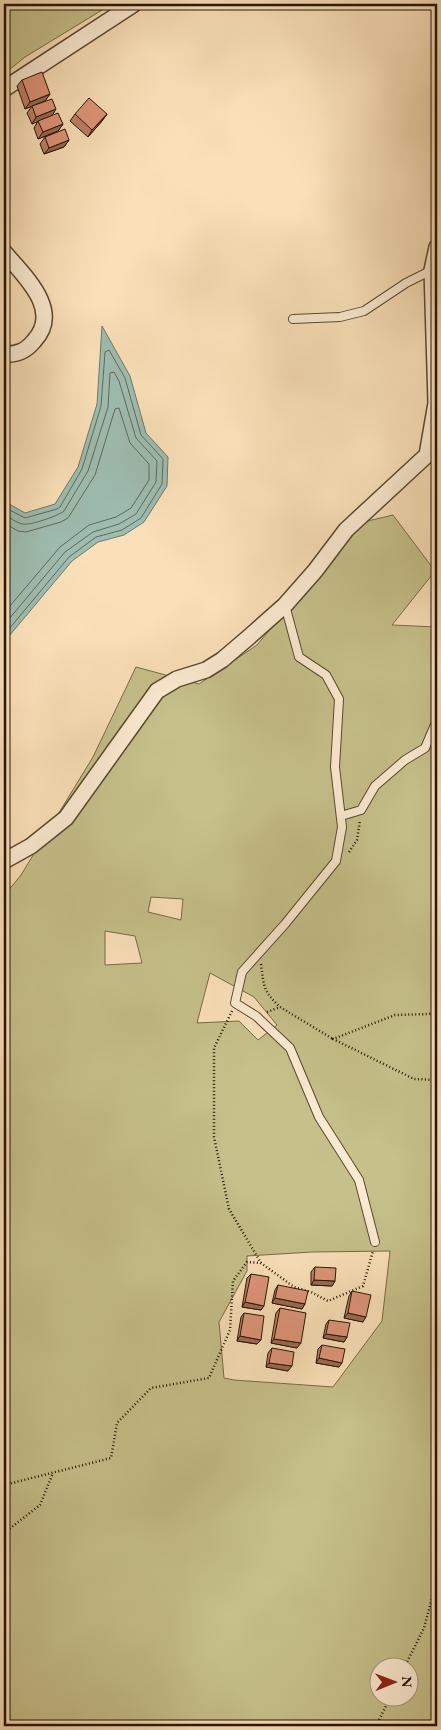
<svg xmlns="http://www.w3.org/2000/svg" width="441" height="1730" font-family="'EB Garamond',serif">
	<rect width="100%" height="100%" fill="#fae0b9"/>
	<filter id="stains"><feTurbulence type="fractalNoise" baseFrequency=".004" numOctaves="4"/><feColorMatrix values="0 0 0 0 .2 0 0 0 0 .09 0 0 0 0 .02 0 0 0 .5 -.17"/></filter>
	<radialGradient id="worn" r=".72"><stop offset=".6" stop-color="#630" stop-opacity="0"/><stop offset="1" stop-color="#630" stop-opacity=".3"/></radialGradient>
	<path fill="#c6c08a" stroke="#766a45" fill-rule="evenodd" d="M4,4H112L25,57L4,74Z
		M393,515L435,571L392,625L437,627V1726H4V896L21,875L93,757L136,667L199,684L257,645L359,523ZM151,897L183,899L181,920L148,912ZM105,931L135,936L142,963L105,965ZM210,973L254,997L277,1025L258,1040L239,1021L197,1023ZM390,1251L382,1321L333,1387L234,1380L224,1378L219,1322L247,1271V1256L312,1252ZM378,1668H408V1698H378Z"/>
	<path fill="#9ebdb1" stroke="#6e7a6a" d="M102,326L130,376L146,433L168,457L167,486L144,522L124,535L98,542L72,561L4,642V501L25,513L55,504L78,467L97,404Z"/>
	<g fill="none" stroke-linecap="round" stroke-linejoin="round">
		<path stroke="#626958" stroke-width="1" d="M4,507L25,518L57,509L60,507L82,469L101,406L105,352L109,350L125,378L141,435L163,459L162,484L141,518L122,530L96,537L69,557L4,635
			M4,514C9,518 16,522 22,524C29,526 58,516 64,511L88,471L108,407L110,373L114,372L119,381L136,438L157,461L156,482L136,514L119,524L93,532L65,552L4,625
			M4,523L18,531L26,532L61,522L68,518L95,475L115,409L119,408L130,443L149,464V480L131,508L116,517L89,525L60,547L4,613"/>
		<defs>
			<path id="service" d="M293,319L340,317L364,311L406,283L432,270
				M285,605L299,657L326,675L339,699L335,767L342,827L336,861L285,924L242,972L235,1003L256,1016L290,1048L319,1117L359,1180L375,1242
				M341,816L361,810L375,786L405,760L425,748L437,720"/>
			<path id="minor" d="M4,89L134,4
				M4,252C23,275 63,310 34,341C26,351 17,355 4,354
				M4,861L31,846L66,818L157,691L177,679L206,670L222,660L249,637L285,605L315,571L346,530L427,455L436,403L432,270L437,247"/>
		</defs>
		<use href="#service" stroke="#5a482e" stroke-width="10"/>
		<use href="#minor" stroke="#5a482e" stroke-width="18"/>
		<path stroke="#251500" stroke-width="2.5" stroke-dasharray="1 2.5" stroke-linecap="butt" d="M349,852L357,840L360,820
			M261,964C264,987 263,991 280,1007
			M232,1011L214,1048V1137L229,1209L261,1263
			M267,1012L280,1007L333,1039
			M437,1012L429,1014L395,1015L333,1039L414,1079L437,1080
			M4,1485L111,1458L117,1423L151,1388L209,1378L230,1330L233,1281L247,1262L261,1263L294,1287L311,1292L328,1301L363,1286L373,1251
			M4,1533L40,1505L53,1473
			M404,1668L424,1628L437,1579
			M376,1726L390,1698"/>
		<use href="#service" stroke="#fcebd2" stroke-width="8"/>
		<use href="#minor" stroke="#fcebd2" stroke-width="15"/>
	</g>
	<path fill="#bf8069" stroke="#251500" d="M22,80L50,94L45,101L25,109L17,86Z
		M32,106L52,116L63,124L58,131L38,139L34,128L38,121L32,124L27,113Z
		M75,114H107L102,121L88,137L70,121Z
		M45,137L69,140L64,147L44,154L40,144Z
		M315,1267L335,1281L332,1286L311,1285V1272Z
		M251,1274L261,1310L242,1307L247,1278Z
		M278,1285L305,1304L302,1309L272,1303L275,1290Z
		M352,1291L363,1322L344,1318L349,1296Z
		M280,1308L297,1348L271,1343L276,1313Z
		M244,1313L261,1340L257,1344L237,1341L241,1317Z
		M329,1320L347,1337L344,1342L323,1338L326,1324Z
		M322,1345L339,1367L316,1363L318,1349Z
		M272,1348L288,1371L266,1367L268,1353Z"/>
	<path fill="#9b6855" stroke="#251500" d="M50,94L45,101L25,109L30,102Z
		M56,109L52,116L32,124L36,117Z
		M107,114L102,121L88,137L92,130Z
		M63,124L58,131L38,139L43,132Z
		M69,140L64,147L44,154L49,148Z
		M314,1280L335,1281L332,1286L311,1285Z
		M275,1298L305,1304L302,1309L272,1303Z
		M245,1302L264,1306L261,1310L242,1307Z
		M348,1313L366,1317L363,1322L344,1318Z
		M326,1334L347,1337L344,1342L323,1338Z
		M240,1336L261,1340L257,1344L237,1341Z
		M274,1339L301,1343L297,1348L271,1343Z
		M319,1358L342,1363L339,1367L316,1363Z
		M269,1363L292,1366L288,1371L266,1367Z"/>
	<path fill="#de957a" stroke="#251500" d="M42,72L50,94L30,102L22,80Z
		M89,98L107,114L92,130L75,114Z
		M52,99L56,109L36,117L32,106Z
		M58,113L63,124L43,132L38,121Z
		M65,129L69,140L49,148L45,137Z
		M315,1267L336,1268L335,1281L314,1280Z
		M251,1274L269,1277L264,1306L245,1302Z
		M278,1285L308,1291L305,1304L275,1298Z
		M352,1291L371,1295L366,1317L348,1313Z
		M280,1308L306,1313L301,1343L274,1339Z
		M244,1313L264,1316L261,1340L240,1336Z
		M329,1320L350,1323L347,1337L326,1334Z
		M322,1345L345,1349L342,1363L319,1358Z
		M272,1348L294,1352L292,1366L269,1363Z"/>
	<rect width="441" height="1730" fill="none" stroke="#fae0b9" stroke-width="20"/>
	<rect x="5" y="5" width="431" height="1720" fill="none" stroke="#251500" stroke-width="2.5"/>
	<rect x="10" y="10" width="421" height="1710" fill="none" stroke="#251500"/>
	<g transform="translate(394 1682) rotate(89)"><circle r="24" fill="#fcebd2" stroke="#a6957e"/>
	<path d="M0-4L9 19L0 12L-9 19Z" fill="#8f2418"/>
	<text y="-8" font-size="14" font-weight="bold" text-anchor="middle" fill="#251500">N</text>
	</g>
	<rect width="100%" height="100%" filter="url(#stains)"/>
	<rect width="100%" height="100%" fill="url(#worn)"/>
</svg>
